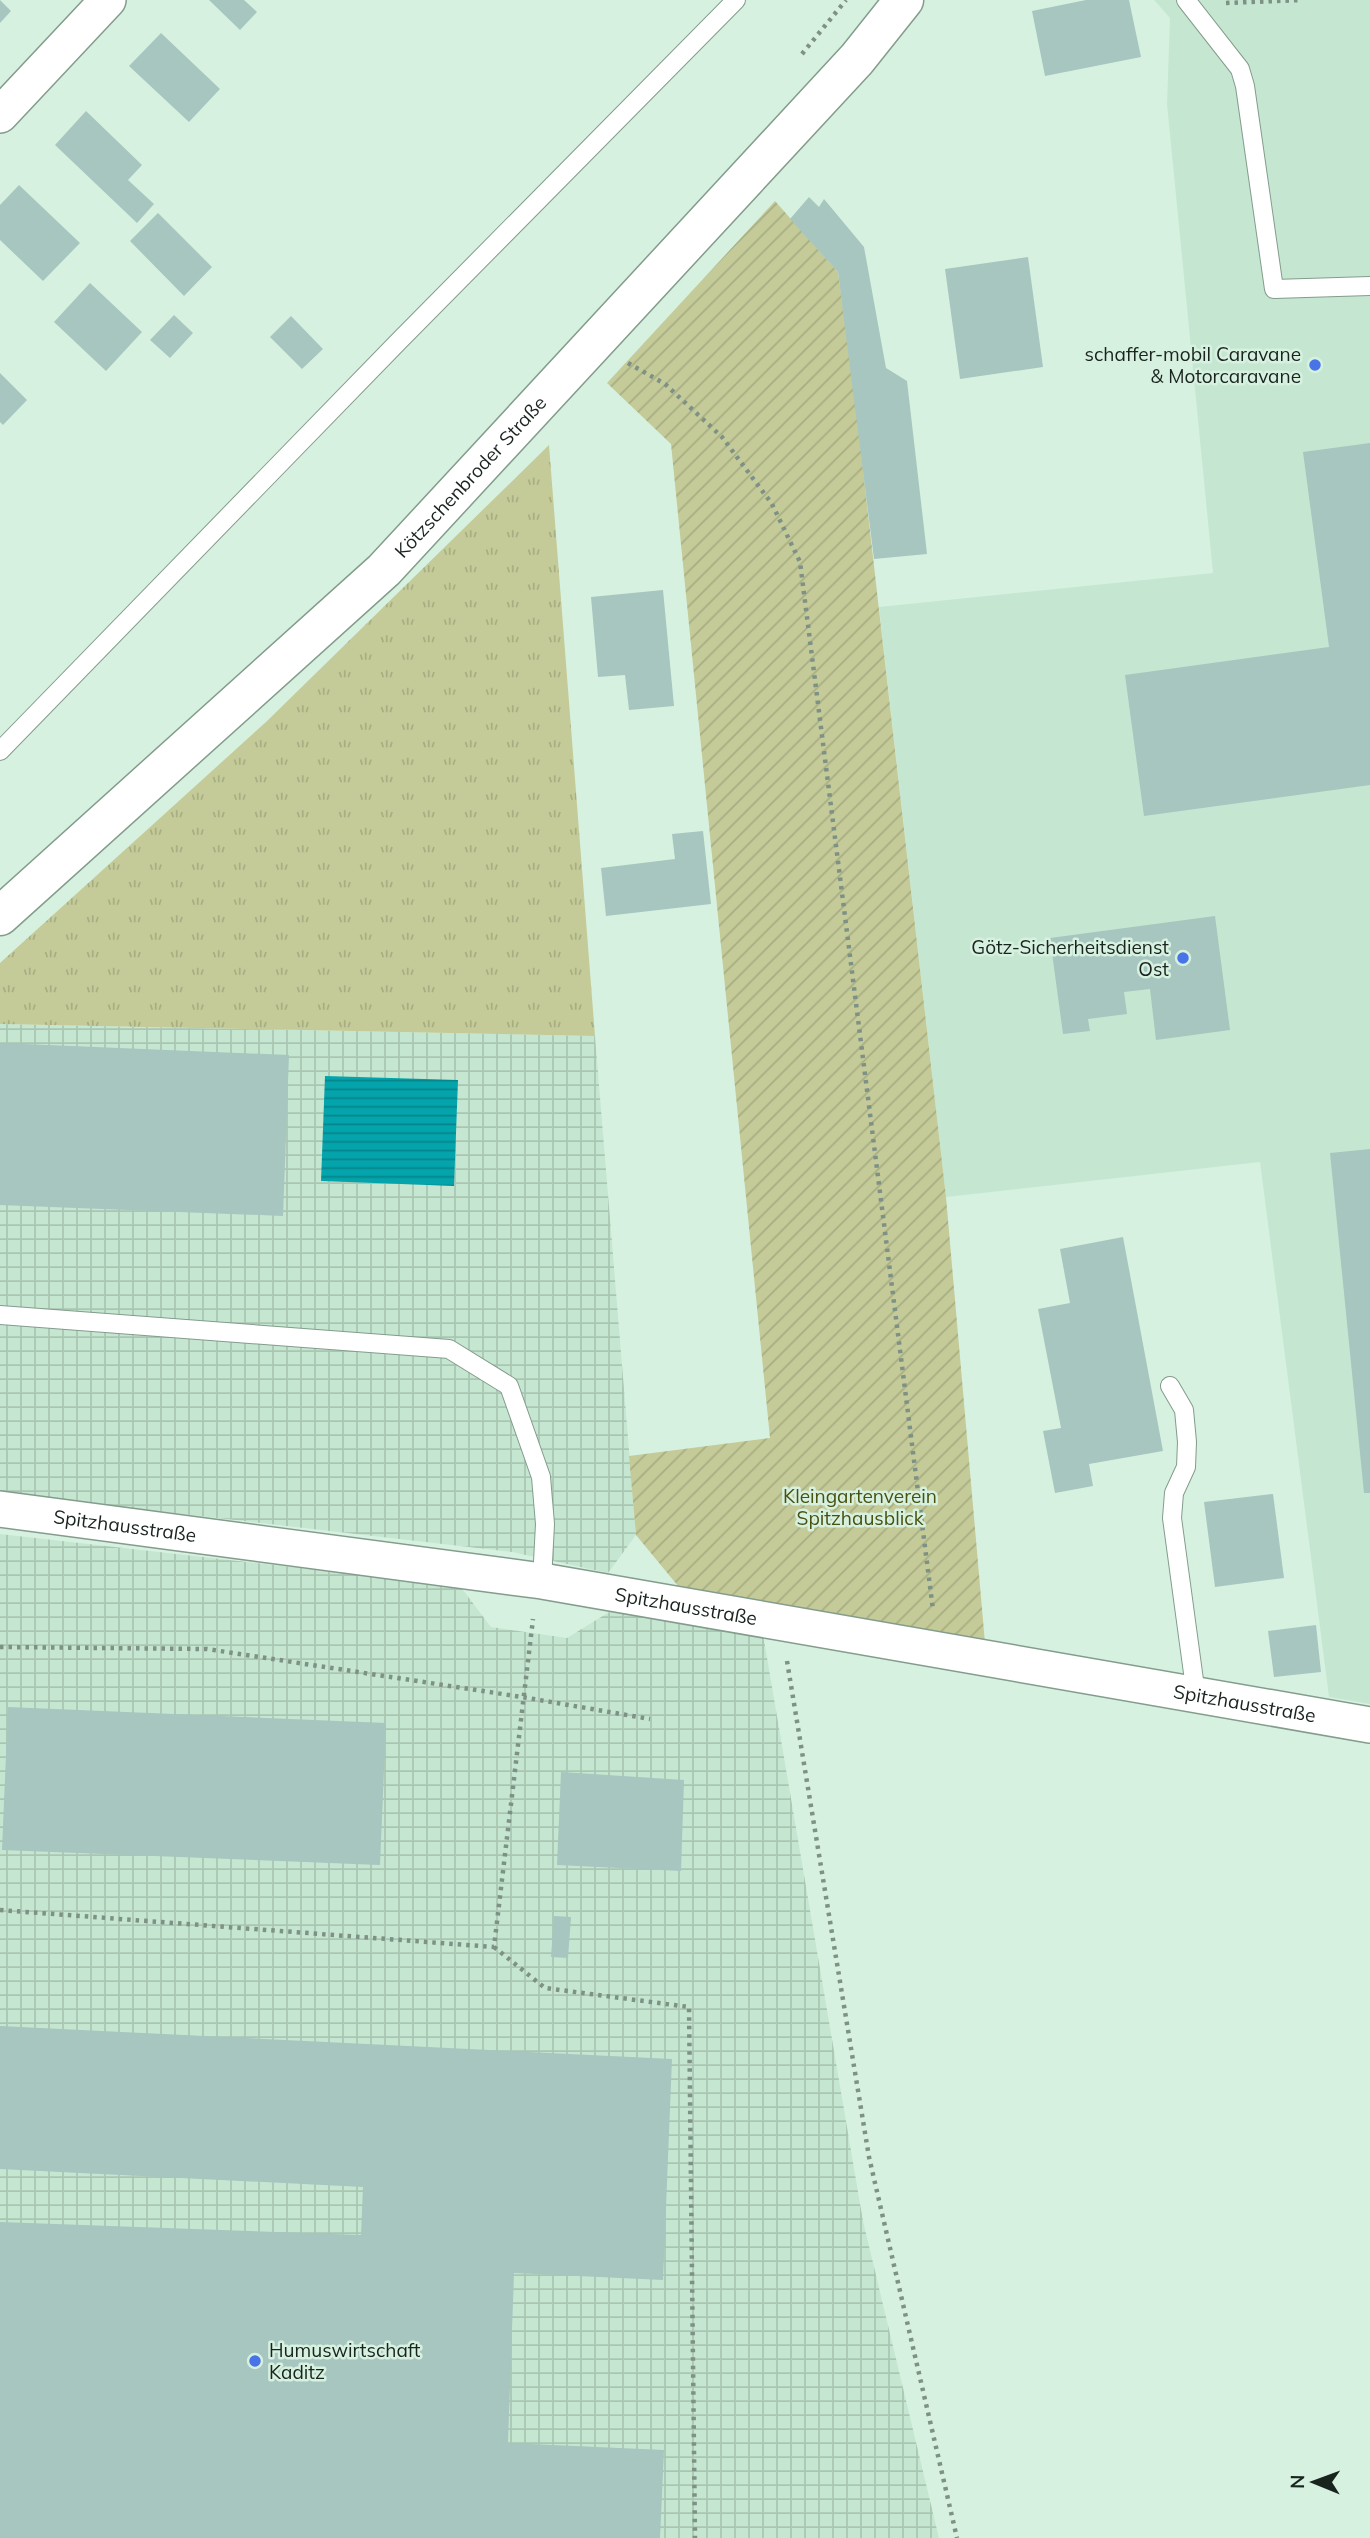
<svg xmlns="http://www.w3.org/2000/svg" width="1370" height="2538" font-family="Mulish,sans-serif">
	<defs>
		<pattern id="industrial-grid" width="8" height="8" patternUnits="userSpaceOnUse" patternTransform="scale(1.75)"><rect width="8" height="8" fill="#c5e7d1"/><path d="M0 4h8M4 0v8" fill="none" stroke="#a9c6b3"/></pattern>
		<pattern id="grass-tufts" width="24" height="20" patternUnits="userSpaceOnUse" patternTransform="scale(1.75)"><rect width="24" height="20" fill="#c4cb98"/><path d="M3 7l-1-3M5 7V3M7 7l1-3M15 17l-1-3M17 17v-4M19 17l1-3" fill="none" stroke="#a8ae83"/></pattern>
		<pattern id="garden-furrows" width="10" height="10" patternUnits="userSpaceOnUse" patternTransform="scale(1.75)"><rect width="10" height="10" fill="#c4cb98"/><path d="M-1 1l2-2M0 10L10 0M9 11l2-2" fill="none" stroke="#a8ae83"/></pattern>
		<pattern id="water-rules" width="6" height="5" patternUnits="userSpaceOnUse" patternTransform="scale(1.75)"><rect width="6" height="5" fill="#04a4ac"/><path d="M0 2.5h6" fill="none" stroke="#05858b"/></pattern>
	</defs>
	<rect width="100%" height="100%" fill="#d7f1e0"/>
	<path fill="#c5e7d1" d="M1154,0H1370V1704L1329,1697L1260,1162L946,1197L879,607L1213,573L1167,104L1170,18Z"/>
	<path fill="url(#industrial-grid)" d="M0,1024L595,1036L636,1535L608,1573L512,1552L0,1493Z
		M0,1534L460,1586L491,1627L567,1638L614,1609L763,1634L863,2221L939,2538H0Z"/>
	<path fill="url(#grass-tufts)" d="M549,445L595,1036L0,1024V963L266,722Z"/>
	<path fill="url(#garden-furrows)" d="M775,201L838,272L852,373L946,1197L985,1643L683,1592L636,1535L629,1456L770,1438L671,444L607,383Z"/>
	<path fill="url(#water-rules)" d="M325,1076L458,1080L454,1186L321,1181Z"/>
	<path fill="#a6c6bf" d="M0,0L11,11L0,23Z
		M209,0H244L257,12L240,30Z
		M1086,0H1129L1141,57L1045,76L1032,11Z
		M161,33L220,89L189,122L129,66Z
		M86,111L142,165L128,180L154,204L137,223L55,145Z
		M19,185L80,243L43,281L0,240V205Z
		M809,197L819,207L824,199L864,247L886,368L907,381L927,554L874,559L838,272L790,219Z
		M158,213L212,267L184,296L130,241Z
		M1028,257L1043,367L960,379L945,269Z
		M90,283L142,332L106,371L54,322Z
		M174,315L193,333L170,358L150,340Z
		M291,316L323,349L302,369L270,337Z
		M0,373L27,400L3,425L0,422Z
		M1370,443V785L1144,816L1125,675L1329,647L1303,452Z
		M663,590L674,706L629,710L625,675L598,677L591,597Z
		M703,831L711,904L606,916L601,868L675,859L672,834Z
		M1215,916L1230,1030L1156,1040L1150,989L1124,992L1127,1014L1088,1019L1090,1031L1063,1034L1050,938Z
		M0,1043L289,1055L283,1216L0,1205Z
		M1370,1149V1493H1364L1330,1153Z
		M1123,1237L1163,1451L1089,1464L1093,1486L1055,1493L1043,1431L1061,1428L1038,1309L1070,1303L1060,1249Z
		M1273,1494L1284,1578L1215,1587L1204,1502Z
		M1316,1625L1321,1672L1274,1677L1268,1631Z
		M8,1707L386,1723L380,1865L2,1850Z
		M561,1772L684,1780L681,1871L557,1865Z
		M554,1916L571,1917L568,1958L551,1957Z
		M0,2026L672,2059L663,2280L514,2273L508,2443L664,2450L660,2538H0V2222L361,2235L363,2187L0,2169Z"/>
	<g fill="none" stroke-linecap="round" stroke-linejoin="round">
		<defs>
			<path id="service" d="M1186,0L1240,69L1245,86L1274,289L1370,286
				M0,751L398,342L736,0
				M0,1315L449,1349L509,1386L541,1477L545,1524L542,1581
				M1170,1386L1184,1410L1187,1442L1186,1467L1174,1493L1172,1518L1196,1695"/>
			<g id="minor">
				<path d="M0,115L108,0"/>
				<path id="s1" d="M0,1509L542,1581L1370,1725"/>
			</g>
			<g id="tertiary">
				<path id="s2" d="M0,916L384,570L857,59L904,0"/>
			</g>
		</defs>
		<use href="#service" stroke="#839c8c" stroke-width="20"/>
		<use href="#minor" stroke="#839c8c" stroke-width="38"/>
		<use href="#tertiary" stroke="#839c8c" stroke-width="41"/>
		<path stroke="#7e9185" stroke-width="4.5" stroke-dasharray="3.5 5" stroke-linecap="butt" d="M1226,3L1302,0
			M802,54L846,0
			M628,363L665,384L722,437L772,504L800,562L933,1610
			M0,1647L207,1649L522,1697L650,1719
			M787,1661L869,2157L957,2538
			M0,1910L494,1947L533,1619
			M494,1947L545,1988L689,2007L695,2538"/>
		<use href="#service" stroke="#fff" stroke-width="18"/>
		<use href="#minor" stroke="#fff" stroke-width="35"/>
		<use href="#tertiary" stroke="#fff" stroke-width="38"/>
	</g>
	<g fill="#4974e7" stroke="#d7f1e0" stroke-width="2.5">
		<circle cx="1315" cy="365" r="7"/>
		<circle cx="1183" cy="958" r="7"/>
		<circle cx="255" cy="2361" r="7"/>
	</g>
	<g text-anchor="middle" stroke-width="5" stroke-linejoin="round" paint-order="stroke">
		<g font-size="19" fill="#1a241e" stroke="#d7f1e0" text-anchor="end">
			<text x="1301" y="361">schaffer-mobil Caravane<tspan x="1301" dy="22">&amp; Motorcaravane</tspan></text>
			<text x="1169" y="954">Götz-Sicherheitsdienst<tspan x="1169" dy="22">Ost</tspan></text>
			<text x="269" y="2357" text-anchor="start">Humuswirtschaft<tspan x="269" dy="22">Kaditz</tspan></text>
		</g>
		<g font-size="19" fill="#1a241e" stroke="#d7f1e0">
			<text dy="7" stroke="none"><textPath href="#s2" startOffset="644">Kötzschenbroder Straße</textPath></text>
			<text dy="7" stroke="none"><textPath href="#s1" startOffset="126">Spitzhausstraße</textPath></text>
			<text dy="7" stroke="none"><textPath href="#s1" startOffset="693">Spitzhausstraße</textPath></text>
			<text dy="7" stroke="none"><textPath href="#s1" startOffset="1260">Spitzhausstraße</textPath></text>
		</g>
		<g font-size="19" fill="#4a5110" stroke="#d7f1e0">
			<text x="860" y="1503">Kleingartenverein<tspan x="860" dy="22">Spitzhausblick</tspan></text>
		</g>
	</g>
	<g transform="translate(1314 2482) rotate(271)" stroke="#d7f1e0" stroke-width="5" paint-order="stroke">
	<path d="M0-5L12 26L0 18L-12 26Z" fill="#1a241e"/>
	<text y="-10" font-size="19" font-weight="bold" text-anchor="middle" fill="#1a241e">N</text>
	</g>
</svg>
